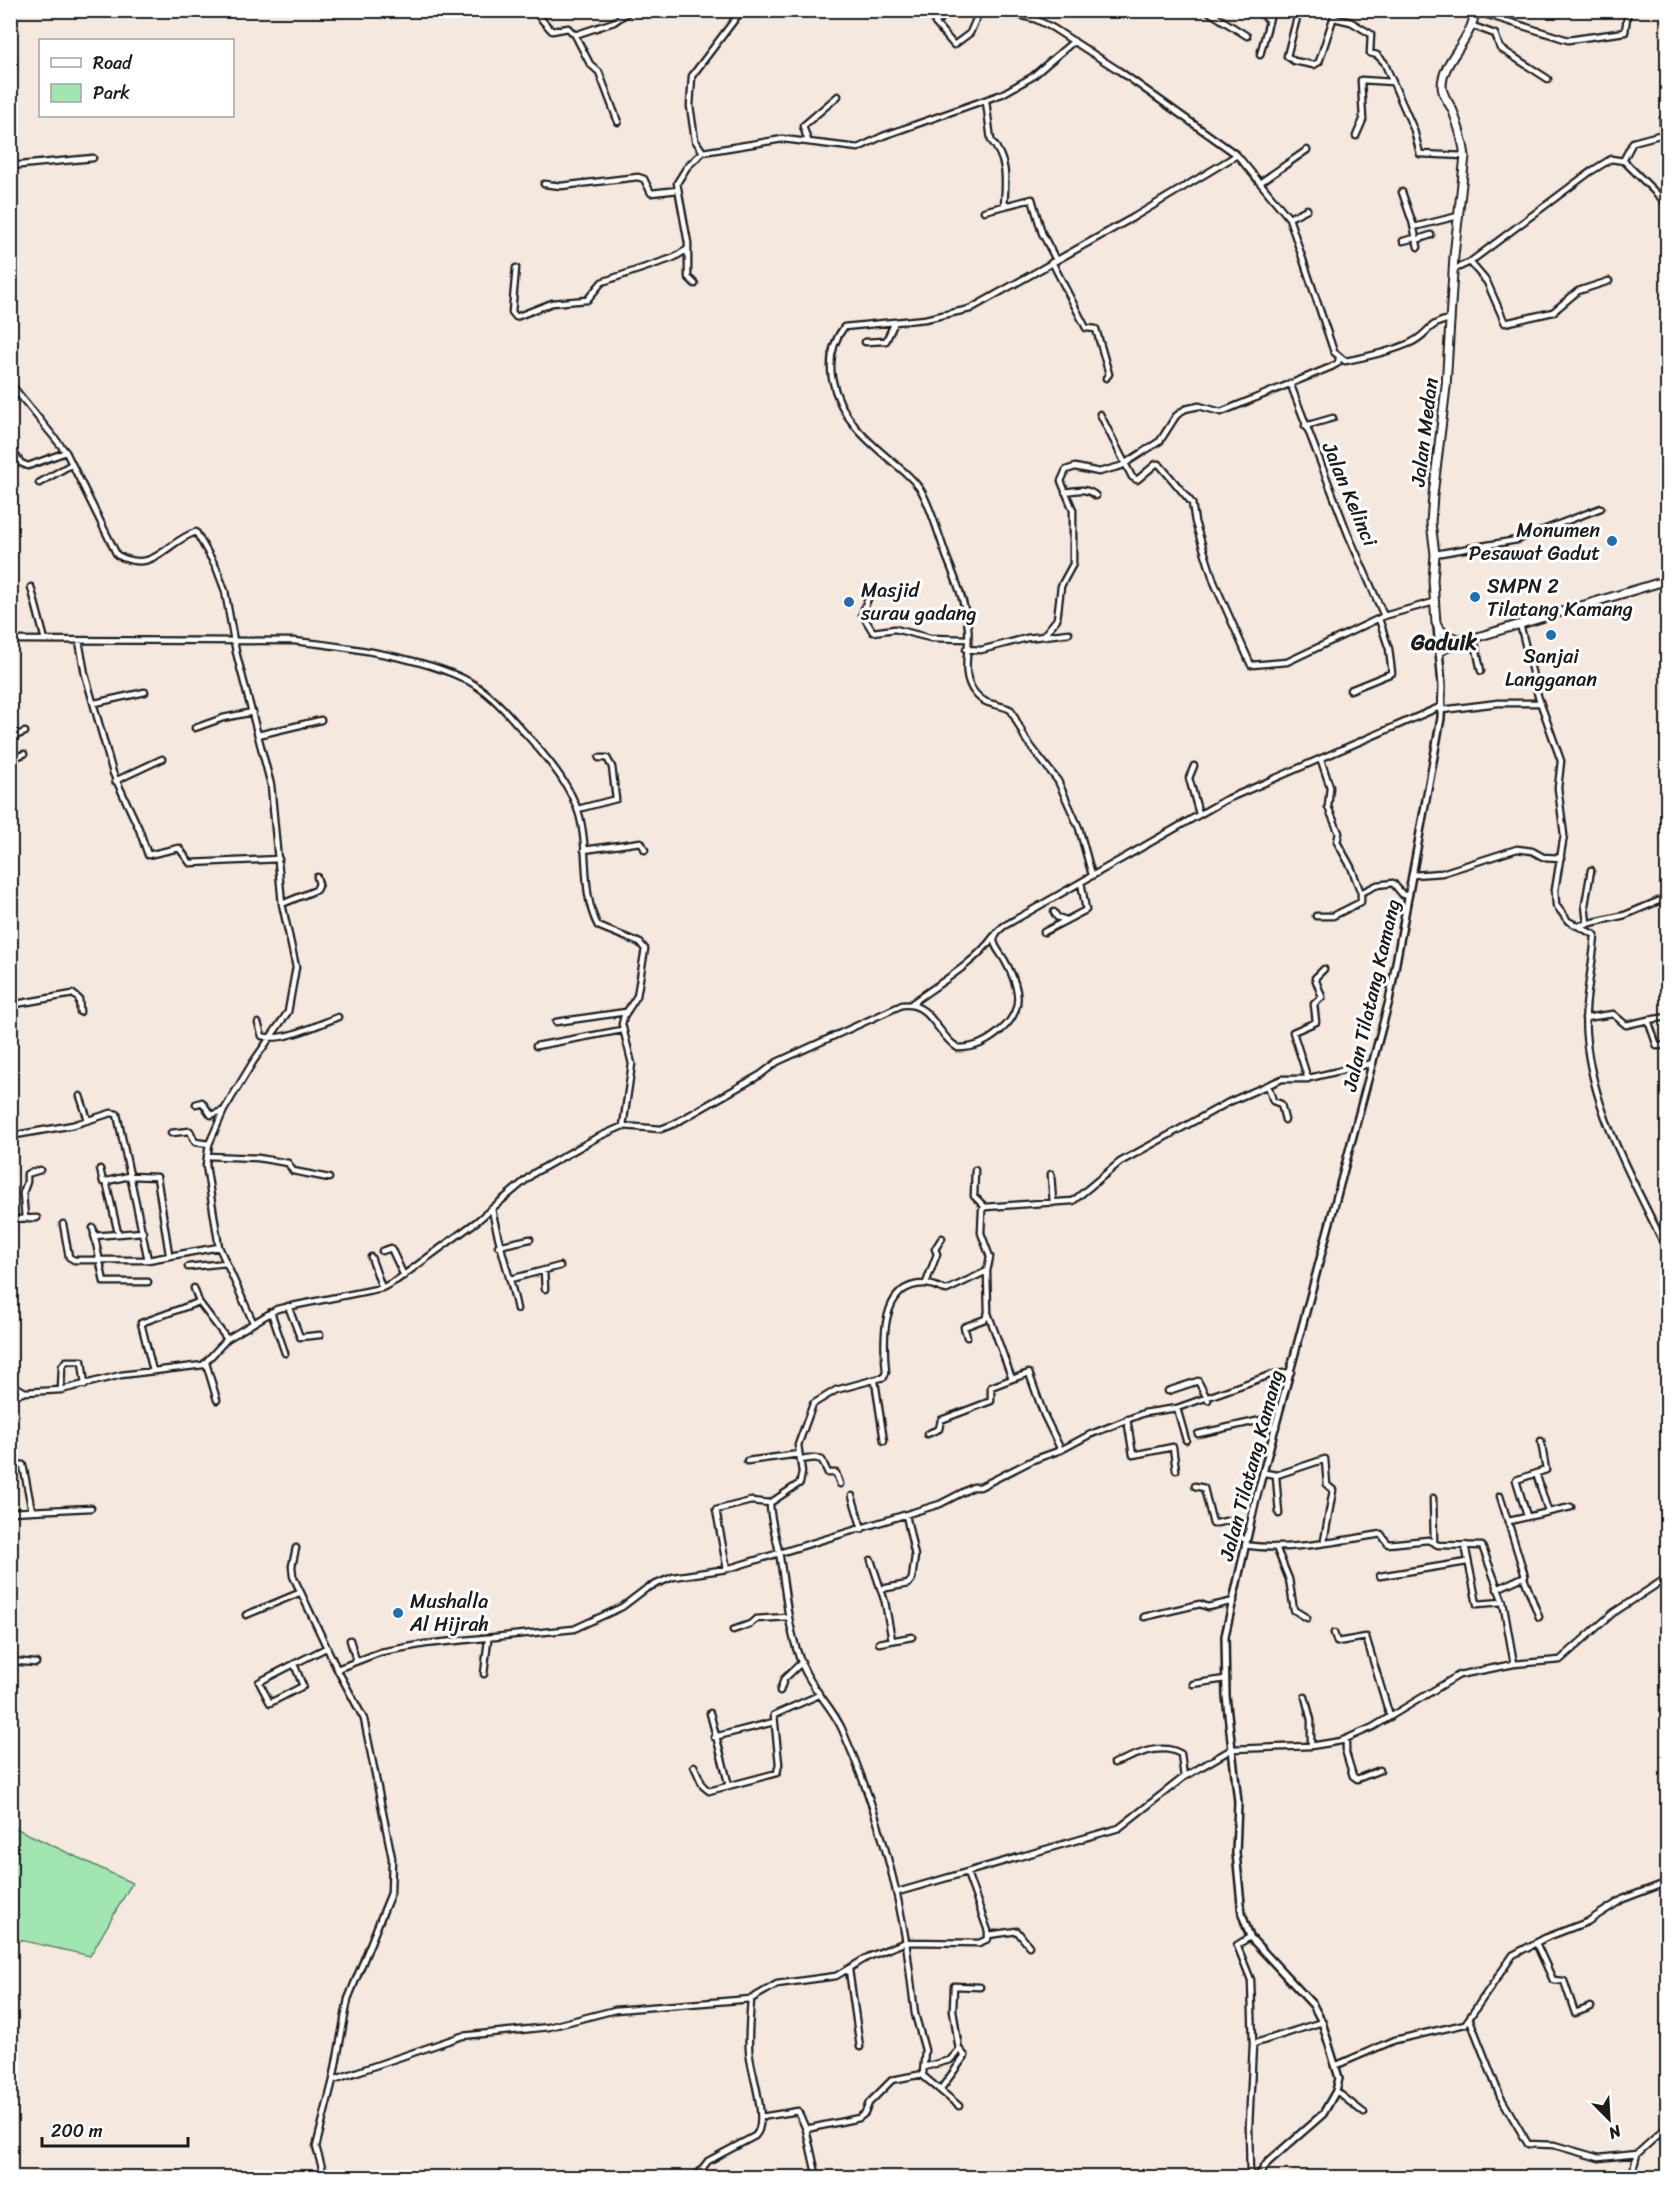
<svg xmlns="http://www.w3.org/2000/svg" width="1678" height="2188" font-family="Sriracha,sans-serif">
	<rect width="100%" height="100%" fill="#f5e8de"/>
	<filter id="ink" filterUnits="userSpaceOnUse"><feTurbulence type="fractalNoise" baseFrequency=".0167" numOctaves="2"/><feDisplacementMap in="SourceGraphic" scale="12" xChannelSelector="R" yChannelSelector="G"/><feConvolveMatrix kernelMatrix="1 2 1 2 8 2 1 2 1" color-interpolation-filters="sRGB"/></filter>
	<g filter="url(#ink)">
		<path fill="#a1e6b1" stroke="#5e8166" stroke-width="1.5" d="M11,1826L132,1883L90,1956L11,1938Z"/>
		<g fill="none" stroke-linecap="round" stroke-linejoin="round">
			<defs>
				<path id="minor" d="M533,10L552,31L568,28L575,35L614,22L631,10
					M951,10L935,23L954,45L970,33L980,10
					M996,10L1035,19L1053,28L1118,70L1237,155L1289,218L1334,352L1345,361C1366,357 1390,352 1410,343C1429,335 1426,323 1451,319
					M1206,10L1247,36
					M1256,10L1269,20
					M1299,10L1287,56L1294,61L1314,65L1319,62L1336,10
					M1475,11L1568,40L1625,32L1628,10
					M1334,18L1351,22L1371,34L1370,53L1377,55L1384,62L1414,130L1420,154L1465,156
					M1473,26L1495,34L1500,48L1548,79
					M575,35L590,64L599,72L618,122
					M1260,55L1272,10
					M986,101L991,140C1008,161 1006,179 1004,206
					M1356,136L1363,120L1361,80L1393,82
					M808,141L803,126L838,96
					M703,152L695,140L690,106L692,76L742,10
					M1623,161L1633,142L1663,134V119
					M10,166L93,158
					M1261,182L1307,150
					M544,184L561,186L638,177L644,179L651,193L678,190
					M1402,192L1414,227L1458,216
					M984,211L1032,199L1042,233L1056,260
					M1289,218L1307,209
					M1413,225L1418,247
					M1416,240L1431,235
					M1403,241L1415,238
					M1052,262L1086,328L1096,329L1109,374L1106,378
					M1470,262L1487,282L1505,323L1553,312L1578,291L1609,281
					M516,268L512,312L516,317L552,303L587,300L602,282L673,258L688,249
					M1453,270L1470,262L1590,172L1611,159L1624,161L1668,205
					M695,284L688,277V243L677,183L687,167L703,152L783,139L858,148L883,136L1002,94L1032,77L1074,41
					M865,342L886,341L895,322
					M10,383L66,452L117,555C155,575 166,541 196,532L216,567L225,591L236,652L271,785L282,904L296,967L288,1012L253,1062L224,1110L209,1144L206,1165L219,1247L253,1322
					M1290,383L1348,534L1384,616
					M1100,414L1132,477L1137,480L1156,464H1159L1192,503L1195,522L1214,582L1251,665L1287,662L1384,616L1434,602
					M1305,426L1333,418
					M10,447L21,463L28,466L66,452
					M39,483L72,464
					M1065,492C1076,490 1087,487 1096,496
					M1435,554L1517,540L1601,508
					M31,587L45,640
					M869,596L862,614L873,632L895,629L930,638L968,639
					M1520,624L1538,696L1561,761L1558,788L1564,835L1555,890L1556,905L1568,921L1595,935C1593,968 1583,1002 1586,1035C1592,1111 1635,1184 1668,1252
					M1044,635L1057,619L1061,586L1073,564V510L1061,481L1066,470L1075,467L1099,472L1121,466L1160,441L1176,416L1185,409L1199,406L1221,412L1331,367L1338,363L1339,358
					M1474,638L1481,671
					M10,640L294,641C343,646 438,659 478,687C499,701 516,724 533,742C551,763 571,787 579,814C590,850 580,892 598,926L640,943L645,949L637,996L624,1016L622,1024L632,1064L623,1126
					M79,641L85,674L113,773L139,829L148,855L179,848L190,863L279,859
					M966,649L981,650L1027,638L1069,633
					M1350,690L1392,673L1389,649L1379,619
					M95,703L145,692
					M1442,710L1498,703H1540
					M195,728L223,718L253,712
					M258,735L321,720
					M10,738L25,732
					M10,759L24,754
					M1194,766L1189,778L1199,814
					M115,781L162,759
					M578,809L616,799L612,767L607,758H599
					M584,850L641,842L645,850
					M1092,875L1079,828L1058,781L1026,740L1011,710C999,703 986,707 975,693C959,673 971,649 968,627C965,602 956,580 947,558C939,536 933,514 923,494C917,482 905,472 895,464C865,439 840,418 832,378C829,359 832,343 844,327L925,319L970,309L1134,217L1237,155
					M1413,875L1442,873L1517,849L1532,851L1543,857L1561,858
					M1361,893L1377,885L1393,883L1403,895H1409
					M282,904L316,890L319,884L317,877
					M1054,912L1057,917L1066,920
					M1316,916H1333L1361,902V893L1351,867L1337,842L1339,833L1328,807L1330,787L1321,760
					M1587,923L1585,905L1591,870
					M1577,926L1625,915L1668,897
					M1044,932L1086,910L1081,882
					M911,1004C939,983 973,965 994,936
					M10,1005L73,994L79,999L80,1012
					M1585,1018L1613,1014L1626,1025L1648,1020L1657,1046L1668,1045
					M1648,1020L1668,1017
					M556,1022L626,1012
					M258,1023L262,1036C280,1043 320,1024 338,1017
					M536,1046L622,1030
					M1308,1079L1293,1032L1316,1022L1314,1004L1322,997L1315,978L1324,969
					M1268,1085L1273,1101L1281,1104L1285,1120
					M80,1096L88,1120
					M196,1104L202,1102L211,1115L222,1111
					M171,1133L190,1131L195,1142L209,1144
					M10,1136L73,1125L111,1113L117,1114L148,1260
					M207,1156L258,1158L288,1163L293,1171L329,1178
					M100,1169L103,1182L129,1176L157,1177L169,1254
					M975,1170L974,1196L985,1207
					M1051,1174L1053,1203
					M106,1181L118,1233
					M492,1209C498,1243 510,1275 517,1309
					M25,1218L23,1193L27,1182V1174L40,1170
					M10,1219L37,1218
					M63,1224L69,1257L74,1260H148L219,1247
					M93,1228L104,1282H148
					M94,1236L143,1232
					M498,1246L530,1239
					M382,1251L391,1248L404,1276
					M371,1257L382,1288
					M188,1267L226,1263
					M544,1271L545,1289
					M511,1279L560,1266
					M926,1283L937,1254L935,1249L942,1238
					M194,1288L199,1302L227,1339
					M288,1306L300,1337L320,1335
					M271,1312L285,1353
					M967,1337L964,1327L985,1319L988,1313
					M206,1363L217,1400
					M153,1371L141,1323L199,1302
					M875,1381L884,1441
					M10,1383L25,1392
					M61,1390L62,1366L66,1361H82L85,1385
					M1168,1391L1198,1381L1208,1400
					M10,1397L25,1392L61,1390L121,1375L203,1365L227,1339L277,1309L382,1288L397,1280L476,1222L534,1173L596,1138L623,1126L661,1129L674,1124L760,1075L777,1062L902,1005C931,1001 937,1036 958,1048C975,1048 987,1042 1000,1031C1025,1010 1020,988 1005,961C1002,955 995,948 994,941C994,934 999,930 1004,926L1225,800L1442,706
					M1177,1408L1186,1440
					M1127,1419L1133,1455L1173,1447L1176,1470
					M927,1434L939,1429L941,1420L991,1401V1387L1012,1379
					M1198,1434L1261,1420L1265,1426L1276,1427
					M1061,1450L1044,1415L1029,1373L1012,1379L988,1313L987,1271L990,1257L981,1233L982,1210L985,1207L1073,1201L1120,1162L1229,1102L1282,1079H1305L1373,1063
					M800,1460L815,1458L822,1460L828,1473H836L840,1484
					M747,1461L799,1454
					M10,1463L23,1465L32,1511
					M1265,1473L1277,1475L1325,1459L1327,1485L1333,1490L1324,1541
					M1536,1473L1548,1511
					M1276,1476L1279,1514
					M1195,1486L1204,1488L1213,1524L1230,1520L1236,1535L1246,1540
					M852,1496L862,1529
					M1433,1498L1434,1541
					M10,1512L91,1508
					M1527,1516L1516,1480L1546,1470L1541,1441
					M1509,1521L1571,1507
					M1245,1545C1285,1552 1341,1541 1381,1534L1388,1544L1428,1540L1438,1545L1482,1546L1503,1602L1514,1664
					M1465,1545L1477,1604L1503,1602
					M1276,1547L1289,1579L1294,1610L1307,1618
					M296,1548L292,1566L293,1576L337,1669
					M871,1560L885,1602L892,1640
					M727,1569L716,1510L751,1501L770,1503
					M1380,1576L1467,1562
					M1524,1578L1539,1617
					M881,1589L908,1584L912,1579L915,1556L906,1515
					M1497,1589L1525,1576L1500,1496
					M246,1615L299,1593
					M1144,1617L1200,1604L1208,1607L1234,1601
					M733,1630L750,1624L756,1619L787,1617
					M1334,1633L1337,1642L1366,1637L1390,1717
					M350,1640L356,1660
					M879,1643L912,1637
					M10,1661L36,1663
					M294,1664L259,1682L270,1703L303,1686L294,1664L326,1648
					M484,1674L488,1640
					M1193,1684L1225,1679
					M780,1691L784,1679L802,1662
					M1305,1697L1311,1720V1746
					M710,1713L729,1786
					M714,1737L774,1722
					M1346,1739V1753L1353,1776L1357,1779L1380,1770
					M1114,1763C1135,1756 1161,1741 1181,1754L1184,1777
					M694,1766L703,1786L709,1791L777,1773L779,1764L774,1715L819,1695
					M898,1892L1119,1828L1184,1777L1232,1749L1311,1746L1341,1741L1373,1727L1459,1675L1514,1664L1560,1660L1613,1613L1668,1577
					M989,1935L1017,1931L1029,1946
					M1250,1937L1237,1945L1251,1980L1253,2044L1249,2126L1250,2178
					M1536,1943L1553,1980L1564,1981L1575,2013L1591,2007
					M849,1970L860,2047
					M1470,2020L1500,2096L1528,2144L1554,2145L1599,2158L1637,2154
					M1253,2044L1322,2022
					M1337,2065L1395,2040L1465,2024L1513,1955L1545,1938L1587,1922L1623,1899L1668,1882
					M924,2067L950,2060L959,2050L953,2010L954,1986L980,1987
					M922,2075L959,2106
					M333,2080L462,2036L549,2027L615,2010L751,1999
					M940,2090L965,2056L959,2049
					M1336,2091L1364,2113
					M761,2117L798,2111L806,2129L859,2118L865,2113L869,2103L892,2080L923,2074L925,2050L915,2014L906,1942L979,1943L988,1939V1931L967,1873
					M806,2129L817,2178
					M325,2178L316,2147L333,2080L348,1999L391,1893L392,1858L364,1719L337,1669L381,1652L425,1644L574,1629L622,1607L647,1588L673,1577L727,1569L940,1504L973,1487H980L1033,1460L1061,1450L1089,1435L1144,1413L1177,1408L1270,1375L1291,1372
					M389,2178L391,2175
					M695,2178L708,2161L755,2136C770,2122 750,2071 749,2050C748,2034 750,2016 751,1999L777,1984L836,1976L868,1957L906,1942C894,1869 872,1797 842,1729C832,1707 813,1690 803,1667C787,1629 786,1592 779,1552C776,1536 770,1519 770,1503L800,1483L802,1472L798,1445L813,1404L836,1390L884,1377L886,1372C883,1342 880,1284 924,1284C932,1283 939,1289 947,1290L987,1271
					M1631,2178L1637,2154L1668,2126"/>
				<path id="tertiary" d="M1257,2178L1268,2162L1323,2114L1336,2091L1339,2078L1322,2022L1313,2005L1250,1937L1242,1914L1236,1853L1238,1802L1226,1696L1225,1636L1256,1499L1389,1001L1441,718L1442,686L1437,626"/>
				<path id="trunk" d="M1475,10C1473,40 1442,60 1442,86C1442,96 1449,102 1453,111C1458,125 1463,140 1465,156L1454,256L1446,387L1433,495L1431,523L1435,554L1433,580L1436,623C1444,638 1458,641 1474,638L1668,580
					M1439,652L1461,640"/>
			</defs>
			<use href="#minor" stroke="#1c1c1c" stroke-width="9"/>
			<use href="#tertiary" stroke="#1c1c1c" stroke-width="10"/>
			<use href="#trunk" stroke="#1c1c1c" stroke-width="11"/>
			<use href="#minor" stroke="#fff" stroke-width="4.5"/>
			<use href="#tertiary" stroke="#fff" stroke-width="5"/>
			<use href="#trunk" stroke="#fff" stroke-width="7"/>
		</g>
	</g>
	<g fill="#1f6fb2" stroke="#fff" stroke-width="2">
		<circle cx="1612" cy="541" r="6"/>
		<circle cx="1475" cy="597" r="6"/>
		<circle cx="849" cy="602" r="6"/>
		<circle cx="1551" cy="635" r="6"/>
		<circle cx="398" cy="1613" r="6"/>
	</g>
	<g text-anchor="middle" stroke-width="6" stroke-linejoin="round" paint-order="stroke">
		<g font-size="20" fill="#1c1c1c" stroke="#fff">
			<text transform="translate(1424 432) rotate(-83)" y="7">Jalan Medan</text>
			<text transform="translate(1350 494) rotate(67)" y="7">Jalan Kelinci</text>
			<text transform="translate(1371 995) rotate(-77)" y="7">Jalan Tilatang Kamang</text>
			<text transform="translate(1251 1465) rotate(-75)" y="7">Jalan Tilatang Kamang</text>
		</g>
		<g font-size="20" fill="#1c1c1c" stroke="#fff" text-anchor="start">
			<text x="1600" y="537" text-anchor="end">Monumen<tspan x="1600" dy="23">Pesawat Gadut</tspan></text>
			<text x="1487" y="593">SMPN 2<tspan x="1487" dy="23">Tilatang Kamang</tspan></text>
			<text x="861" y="597">Masjid<tspan x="861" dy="23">surau gadang</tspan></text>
			<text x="1551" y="663" text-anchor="middle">Sanjai<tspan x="1551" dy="23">Langganan</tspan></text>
			<text x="410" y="1608">Mushalla<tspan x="410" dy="23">Al Hijrah</tspan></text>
		</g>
		<g font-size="22" font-weight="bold" fill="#1c1c1c" stroke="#fff">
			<text x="1444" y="650">Gaduik</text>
		</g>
	</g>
	<rect width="1678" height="2188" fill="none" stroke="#fff" stroke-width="36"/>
	<rect x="18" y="18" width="1642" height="2152" fill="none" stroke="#1c1c1c" stroke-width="2" filter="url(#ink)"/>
	<rect x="39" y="39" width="195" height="78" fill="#ffffff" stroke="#a4a4a4" stroke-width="1.5"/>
	<rect x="51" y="58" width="30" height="9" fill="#ffffff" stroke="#a4a4a4" stroke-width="1.5"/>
	<text x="93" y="69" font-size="18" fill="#1c1c1c">Road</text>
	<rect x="51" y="84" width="30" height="18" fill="#a1e6b1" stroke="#a4a4a4" stroke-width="1.5"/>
	<text x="93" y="99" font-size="18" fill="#1c1c1c">Park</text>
	<g transform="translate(1609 2119) rotate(156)" stroke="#ffffff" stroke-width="4.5" paint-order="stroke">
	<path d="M0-4.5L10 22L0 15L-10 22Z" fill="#1c1c1c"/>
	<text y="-9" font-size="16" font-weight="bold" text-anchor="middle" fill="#1c1c1c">N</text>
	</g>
	<path d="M42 2137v9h146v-9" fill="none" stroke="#1c1c1c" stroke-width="3"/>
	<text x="51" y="2137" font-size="18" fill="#1c1c1c" stroke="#ffffff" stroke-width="4.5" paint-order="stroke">200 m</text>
</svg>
